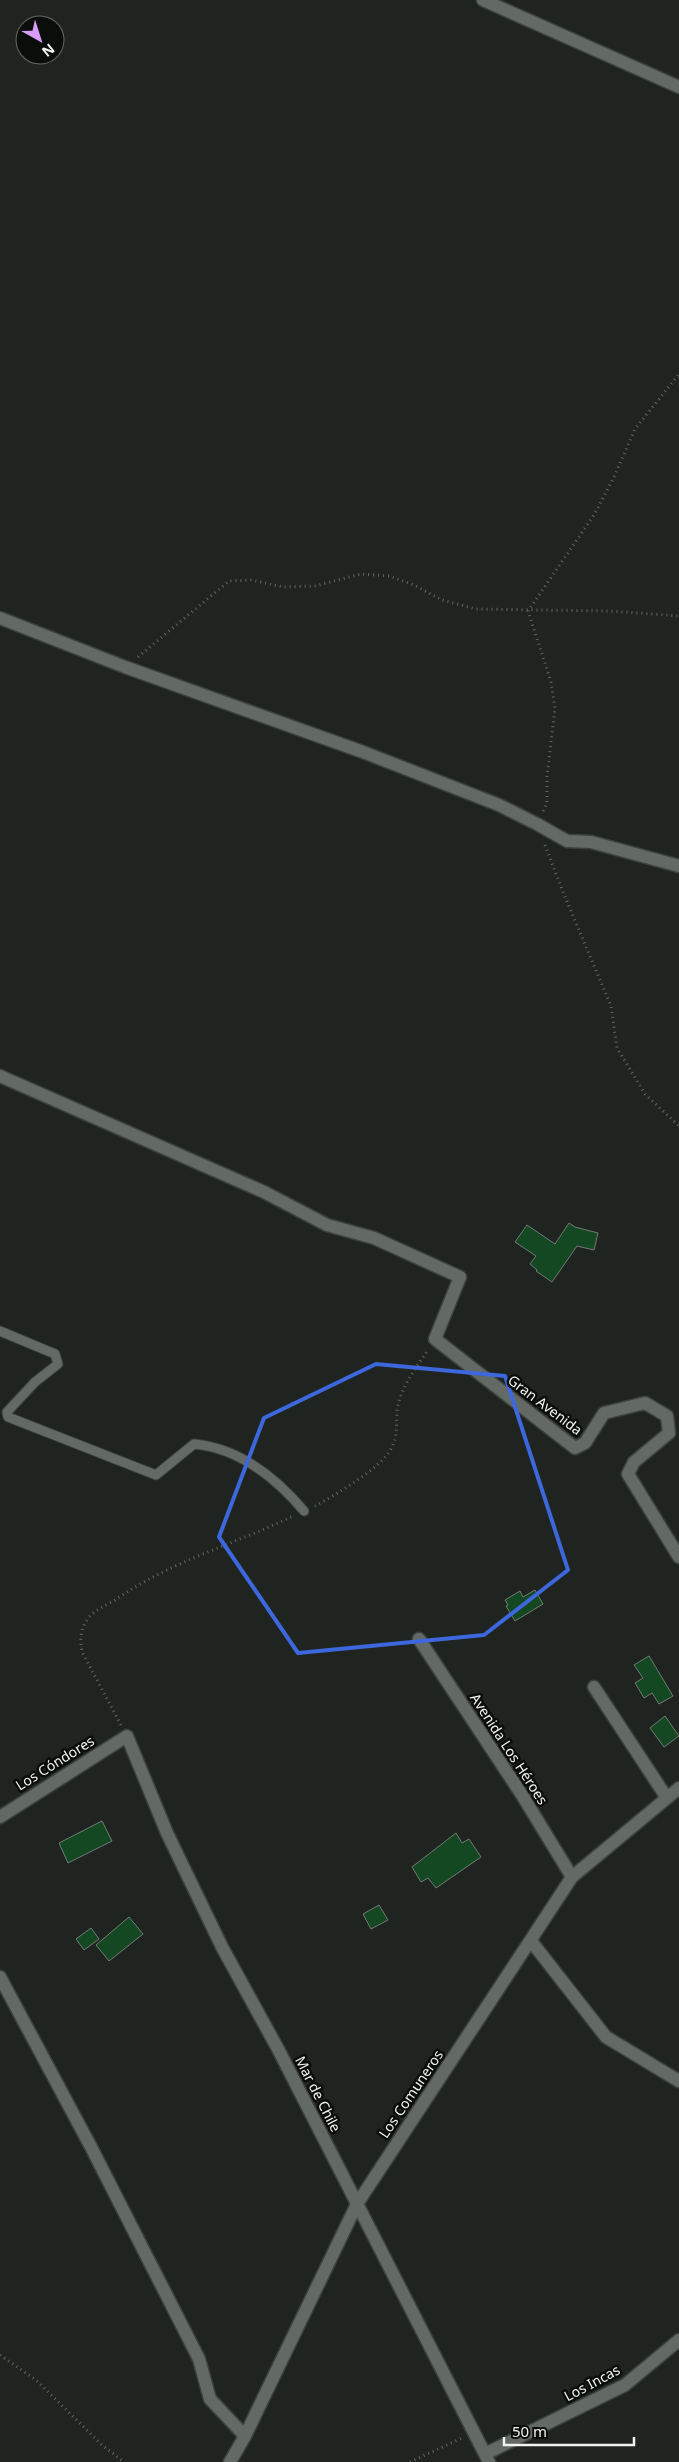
<svg xmlns="http://www.w3.org/2000/svg" width="679" height="2462" font-family="'Noto Sans',sans-serif">
	<rect width="100%" height="100%" fill="#1f2420"/>
	<path fill="#144822" stroke="#747a75" d="M569,1223L575,1227L598,1233L594,1250L577,1246L552,1282L536,1271L537,1270L530,1264L536,1256L515,1242L527,1225L555,1244Z
		M535,1590L543,1604L515,1621L506,1606L508,1605L505,1600L520,1591L523,1597Z
		M649,1656L673,1696L659,1704L652,1693L644,1698L635,1683L643,1678L634,1665Z
		M665,1716L679,1736L664,1747L650,1728Z
		M102,1821L112,1841L68,1863L59,1843Z
		M456,1833L462,1843L469,1839L481,1857L436,1888L428,1878L421,1882L412,1867Z
		M379,1905L388,1920L371,1929L363,1914Z
		M129,1917L143,1934L109,1961L96,1945Z
		M91,1928L99,1939L84,1950L76,1939Z"/>
	<g fill="none" stroke-linecap="round" stroke-linejoin="round">
		<defs>
			<path id="lane" d="M0,1331L55,1354L58,1364L35,1382L7,1412L8,1417L156,1475L194,1444C239,1448 276,1478 304,1511"/>
			<path id="street" d="M483,0L679,87
				M0,618L125,667L363,752L499,805L537,824L567,841L591,842L679,866
				M0,1076L264,1192L327,1225L374,1238L460,1277L435,1339L575,1448L585,1443L604,1413L645,1403L667,1416L669,1433L634,1462L628,1474L679,1557
				M419,1639L522,1795L572,1877
				M594,1687L667,1798
				M0,1817L127,1736L167,1833L222,1947L278,2049L489,2462
				M531,1941L606,2037L679,2081
				M0,1977L91,2147L199,2359L210,2399L245,2436
				M485,2454L625,2385L679,2340
				M230,2462L245,2436L357,2204L572,1877L679,1788"/>
		</defs>
		<use href="#lane" stroke="#3c413d" stroke-width="11"/>
		<use href="#street" stroke="#3c413d" stroke-width="15"/>
		<path stroke="#636764" stroke-width="3" stroke-dasharray="1 4" stroke-linecap="butt" d="M138,657L229,581L251,580L283,587L315,586L361,574L389,576L414,585L442,600L476,609L610,611L679,616
			M543,811L547,803V777L555,708L551,682L528,611L594,515L614,477L635,429L679,374
			M545,845L563,892L611,1006L617,1048L645,1094L679,1126
			M315,1506C334,1496 382,1467 391,1449C398,1436 396,1425 397,1411C400,1388 415,1369 428,1350
			M121,1725L82,1652C80,1641 80,1630 87,1620C94,1610 105,1606 115,1600C171,1561 233,1545 293,1516
			M0,2355L36,2380L102,2445L124,2462
			M410,2462L462,2438"/>
		<use href="#lane" stroke="#636964" stroke-width="9"/>
		<use href="#street" stroke="#636964" stroke-width="12"/>
	</g>
	<path fill="none" stroke="#3d67dc" stroke-width="4" stroke-linejoin="round" d="M376,1364L505,1376L568,1570L484,1635L298,1653L219,1537L264,1418Z"/>
	<g text-anchor="middle" stroke-width="5" stroke-linejoin="round" paint-order="stroke">
		<g font-size="14" fill="#f1f4f1" stroke="#0b0d0b">
			<text transform="translate(545 1405) rotate(37)" y="5">Gran Avenida</text>
			<text transform="translate(509 1749) rotate(57)" y="5">Avenida Los Héroes</text>
			<text transform="translate(55 1763) rotate(-32)" y="5">Los Cóndores</text>
			<text transform="translate(318 2094) rotate(63)" y="5">Mar de Chile</text>
			<text transform="translate(411 2094) rotate(-56)" y="5">Los Comuneros</text>
			<text transform="translate(592 2383) rotate(-28)" y="5">Los Incas</text>
		</g>
	</g>
	<g transform="translate(40 40) rotate(141)"><circle r="24" fill="#0b0d0b" stroke="#676967"/>
	<path d="M0-4L9 19L0 12L-9 19Z" fill="#d59cfb"/>
	<text y="-8" font-size="14" font-weight="bold" text-anchor="middle" fill="#f1f4f1">N</text>
	</g>
	<path d="M504 2437v8h130v-8" fill="none" stroke="#f1f4f1" stroke-width="2.5"/>
	<text x="512" y="2437" font-size="15" fill="#f1f4f1" stroke="#0b0d0b" stroke-width="4" paint-order="stroke">50 m</text>
</svg>
